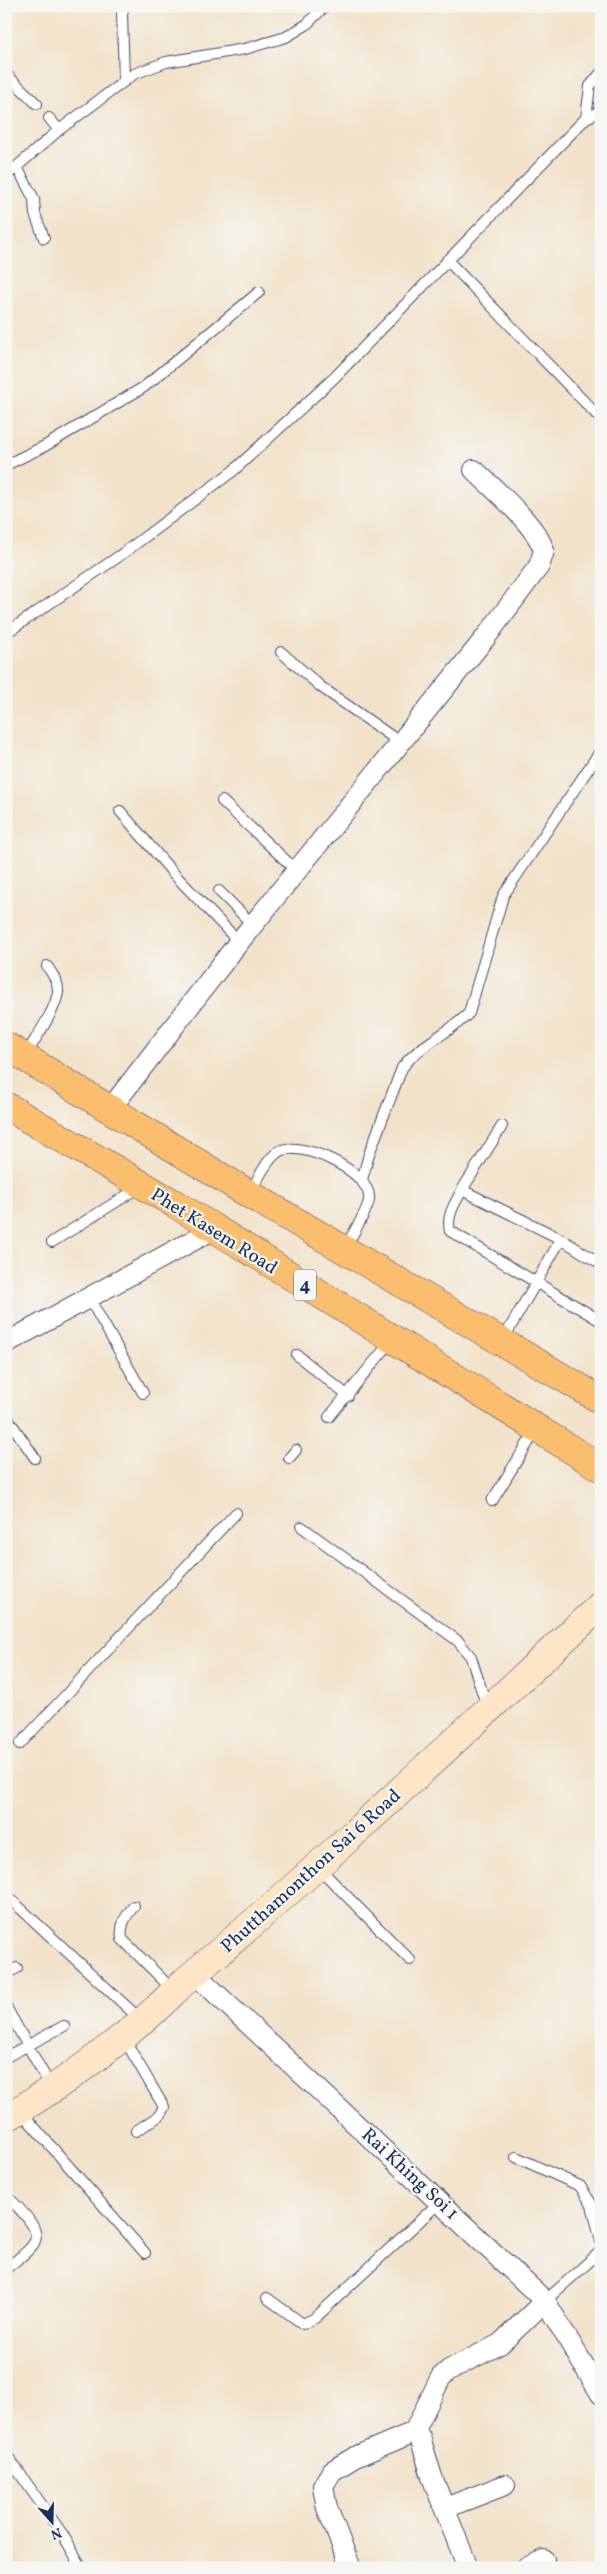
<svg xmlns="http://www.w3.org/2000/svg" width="607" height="2574" font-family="Vollkorn,serif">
	<rect width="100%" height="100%" fill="#f6f6f2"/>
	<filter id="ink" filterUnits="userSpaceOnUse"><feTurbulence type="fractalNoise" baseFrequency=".02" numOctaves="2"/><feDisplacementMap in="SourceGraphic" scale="10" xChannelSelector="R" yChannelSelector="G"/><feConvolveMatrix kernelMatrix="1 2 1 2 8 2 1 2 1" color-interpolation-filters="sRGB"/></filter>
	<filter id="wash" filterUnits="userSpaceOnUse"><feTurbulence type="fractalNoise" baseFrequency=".0096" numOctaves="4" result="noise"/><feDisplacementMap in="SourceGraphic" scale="20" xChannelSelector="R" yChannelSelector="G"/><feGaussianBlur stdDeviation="1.12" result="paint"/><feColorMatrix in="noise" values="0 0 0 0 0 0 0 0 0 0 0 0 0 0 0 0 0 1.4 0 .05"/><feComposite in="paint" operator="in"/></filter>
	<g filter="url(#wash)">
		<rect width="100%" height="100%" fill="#f2e2c9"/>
	</g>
	<g filter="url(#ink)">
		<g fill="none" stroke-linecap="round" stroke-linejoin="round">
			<defs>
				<path id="lane" d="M6,74L37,104
					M124,80L122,14L124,6
					M49,118L59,130
					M586,118L590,86L601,73
					M17,167L34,199L35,214L44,238
					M6,176L59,130L134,74L166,62L245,49L286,37L306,25L325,6
					M447,260L601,419
					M6,465L45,446L144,387L259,292
					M6,633L118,557L233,471L335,377L586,118L601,111
					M281,652L321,687L401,743
					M222,801L297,871
					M120,811L174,874L239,942
					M219,891L253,925
					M25,1056C35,1039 56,1010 58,992C59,982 52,974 47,966
					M362,1180L369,1154L402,1068C419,1044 449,1034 469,1013L503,896L601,750
					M462,1190L502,1126
					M250,1193C257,1181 266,1160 278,1152C298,1138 373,1172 369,1200C367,1213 351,1236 345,1248
					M52,1242L140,1187
					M601,1264L561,1239L462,1190C455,1204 446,1215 450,1231L601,1321
					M89,1298L143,1393
					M503,1340L561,1239
					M297,1355L348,1396
					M6,1416L35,1458
					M329,1417L392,1340
					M289,1458L296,1450
					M492,1501L536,1430
					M302,1527L458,1641L471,1657L487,1707
					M20,1744L236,1513
					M318,1867L410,1960
					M6,1895L141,2020
					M134,1906C125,1917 120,1925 122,1939L173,1990
					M6,1974L17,1968
					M6,2007L52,2089
					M123,2037L164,2107L159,2116L136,2131
					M6,2057L64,2026
					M20,2111L145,2253
					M516,2157L580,2186L592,2205L601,2241
					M6,2195C15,2205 43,2228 34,2243C29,2252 16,2260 8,2267
					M267,2298L303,2324L315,2318L441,2201
					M545,2301L601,2251
					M6,2454L63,2535L82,2568"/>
				<path id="street" d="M111,1108L239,942L486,637L539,566L544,551C538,527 493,488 474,470
					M6,1343L214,1229
					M194,1973L545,2301L601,2394
					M414,2432L420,2437L432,2477L468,2568
					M445,2508L505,2485
					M351,2568L327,2508L323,2486L332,2471L355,2457L414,2432L441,2377L449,2370L500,2344L545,2301
					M526,2568L544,2560"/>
				<path id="secondary" d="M6,2118C54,2090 99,2057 141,2022C161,2006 177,1987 197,1971C336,1854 467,1728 601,1605"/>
				<path id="primary" d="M6,1046L249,1194L601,1400
					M6,1106L175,1204L601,1468"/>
			</defs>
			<use href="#lane" stroke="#3b4a6e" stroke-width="12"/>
			<use href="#street" stroke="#3b4a6e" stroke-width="22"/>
			<use href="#secondary" stroke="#3b4a6e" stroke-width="29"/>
			<use href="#primary" stroke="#3b4a6e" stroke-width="29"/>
			<use href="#lane" stroke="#fff" stroke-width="10"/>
			<use href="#street" stroke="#fff" stroke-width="20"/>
			<use href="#secondary" stroke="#fde5c5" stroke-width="28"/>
			<use href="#primary" stroke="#fbbd6e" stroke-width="28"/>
		</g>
	</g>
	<g text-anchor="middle" stroke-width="4.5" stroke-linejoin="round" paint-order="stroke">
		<rect fill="#f6f6f2" stroke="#5d6b8a" stroke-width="1" x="294" y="1269.5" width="22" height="31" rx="4"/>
		<g font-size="18" font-weight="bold" fill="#1b2f5e">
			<text x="305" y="1291">4</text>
		</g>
		<g font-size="19" fill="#1b2f5e" stroke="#f6f6f2">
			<text transform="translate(215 1230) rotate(32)" y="7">Phet Kasem Road</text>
			<text transform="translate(310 1870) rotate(-42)" y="7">Phutthamonthon Sai 6 Road</text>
			<text transform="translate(411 2173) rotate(43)" y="7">Rai Khing Soi 1</text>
		</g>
	</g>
	<rect width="607" height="2574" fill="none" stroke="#f6f6f2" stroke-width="25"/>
	<g transform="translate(52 2522) rotate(160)" stroke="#f6f6f2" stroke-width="4" paint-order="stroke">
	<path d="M0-4L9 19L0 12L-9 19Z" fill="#1b2f5e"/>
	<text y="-8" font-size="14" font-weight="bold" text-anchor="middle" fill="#1b2f5e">N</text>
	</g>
</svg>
